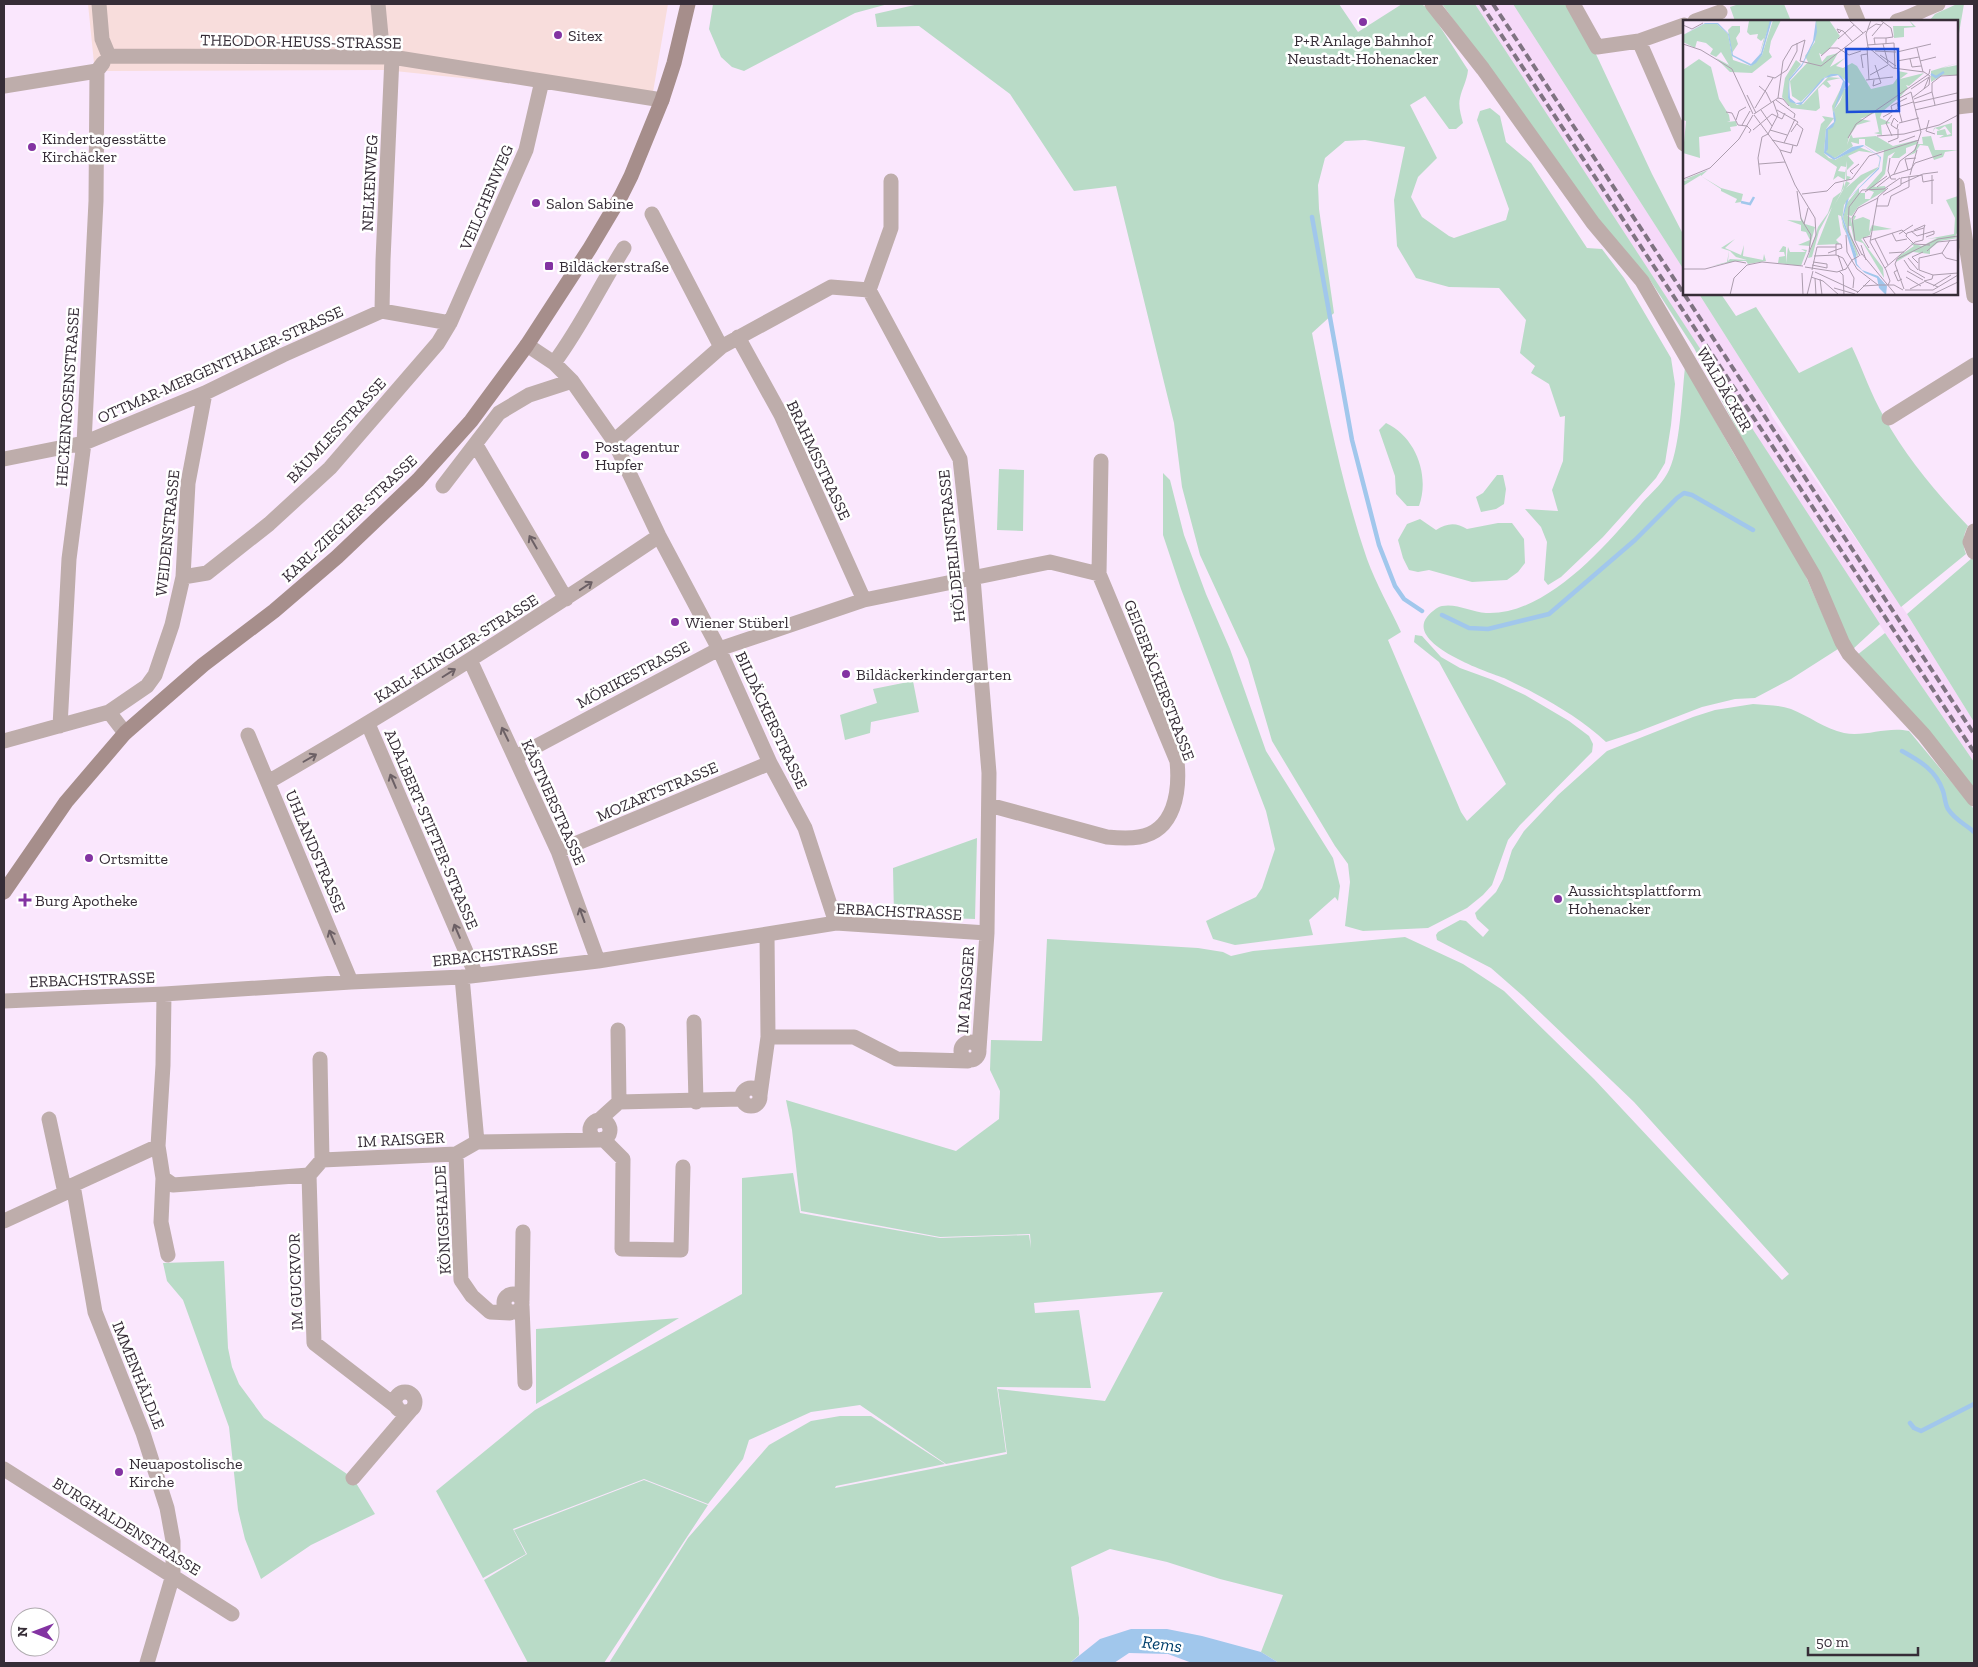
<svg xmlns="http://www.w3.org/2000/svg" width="1978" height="1667" font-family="'Zilla Slab',serif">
	<rect width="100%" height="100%" fill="#fae7fd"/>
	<path fill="#f6d9f9" d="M1475,4H1513L1684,270V294H1699L1765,398L1772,416L1907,614L1974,722V762L1885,633Z"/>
	<path fill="#f8dddc" d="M88,4H668L653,92L548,87L385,70L102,71L94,63Z"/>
	<path fill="#b9dbc7" d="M713,4H888L855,13L744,71L732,67L721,57L709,29Z
		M919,4H1339L1358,32L1402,4H1421L1428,8L1468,70C1467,81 1462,88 1460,98C1458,106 1461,115 1463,123L1456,129H1449L1425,96L1410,105L1437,158L1418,177L1411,197L1422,217L1449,236L1454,238L1506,220L1509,209L1477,120L1480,111L1490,108L1500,116L1506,142L1531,163L1587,248L1602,249L1624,278L1671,358L1675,384L1671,425L1665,463L1656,478L1603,537L1561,577L1548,585L1544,580L1547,542L1541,527L1525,509L1558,511L1552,490L1563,461L1565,416L1560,417L1549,384L1531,373L1535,366L1520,353L1526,320L1499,288L1449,287L1416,278L1397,246L1394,200L1405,147L1365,140L1345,141L1325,158L1318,185L1319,209L1334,313L1312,333C1327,409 1342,486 1367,559C1376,584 1390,608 1401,632L1388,640L1461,812L1467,821L1506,784L1439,662L1414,642L1415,635L1422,636L1441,657L1460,668L1493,680L1525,695L1569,721L1589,736L1593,744L1592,752L1520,825L1508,840L1492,885L1483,895L1467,908L1428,928L1363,931L1345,926L1350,882L1348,864L1335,846L1272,741L1248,659L1200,555L1182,487L1174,423L1116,186L1074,191L1010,94L919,26L877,27L875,14Z
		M1442,4H1475L1880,624L1853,649L1694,348L1650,280L1600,221Z
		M1513,4H1568L1595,52L1652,174L1684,236V270Z
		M1739,4H1784L1791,21H1735L1730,7Z
		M1957,4H1964L1957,45V21H1929L1935,14Z
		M1699,294H1721L1736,316L1756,307L1799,373L1852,347C1863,370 1871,395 1884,417C1906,457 1937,494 1968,526C1963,535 1962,544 1966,554L1901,607L1765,398Z
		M1685,367L1734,454L1799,561L1838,649L1791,679L1755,698L1735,699L1702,707L1637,732L1606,742C1585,722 1560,707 1534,693C1525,688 1514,683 1504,678C1487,672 1406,644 1427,617C1430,613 1437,607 1442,606C1456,603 1472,612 1486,613C1546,616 1607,545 1642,503C1650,494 1661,485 1667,474C1680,453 1682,394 1685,367Z
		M1386,423C1416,437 1430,476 1419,506H1407L1396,494L1395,476L1379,430Z
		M999,469L1024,470L1023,531L997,530Z
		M1163,473L1170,480L1184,535L1206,594L1230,649L1266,751L1333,858L1340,886L1338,901L1335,897L1309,920L1313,935L1235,945L1213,939L1206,921L1256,897L1262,888L1275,849L1266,811L1181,589L1163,535Z
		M1497,475H1503L1506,489L1504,504L1496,509L1481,512L1476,497L1483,493Z
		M1420,519L1436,530C1447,523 1456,522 1467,529L1498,523H1512L1524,539L1525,563L1518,572L1507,580L1472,582L1429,570L1418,572L1409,570L1403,558L1398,540L1407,524Z
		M1972,558L1974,559V722L1907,614Z
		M1885,633L1974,762V789L1857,655Z
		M913,681L919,712L871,722L870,733L845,740L840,715L877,703L873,689Z
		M1753,704C1766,705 1779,705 1791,709C1809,716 1825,729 1844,733C1866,737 1887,726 1909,731L1974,809V1663H1279L1261,1652L1283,1595L1220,1579L1167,1562L1110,1549L1071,1567L1079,1618V1655L1070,1663H609L688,1538L769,1445L811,1421L840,1416H871L945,1464L836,1486L835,1488L1007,1454L998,1389L1105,1401L1163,1292L1034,1303L1035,1313L1079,1310L1091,1388L997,1387L1006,1452L946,1464L860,1405L811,1412L749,1440L743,1459L708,1504L644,1479L513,1529L526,1554L483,1578L436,1491L535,1410L742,1294V1178L793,1173L800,1213L940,1238L1029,1235L1031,1248L1030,1234L940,1237L801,1211L792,1130L786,1100L956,1151L999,1119L1000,1091L990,1070L991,1040L1042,1041L1047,939L1198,948L1223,952L1231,956L1253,951L1405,937L1463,964L1504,991L1594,1079L1782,1280L1789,1274L1634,1102L1523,996L1491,968L1437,940L1436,935L1438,932L1460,920L1466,921L1483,937L1489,930L1477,919L1475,913L1496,892L1503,879L1512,850L1524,831L1558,795L1607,751L1693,717L1715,710Z
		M977,838L975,919L894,916L893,868Z
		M224,1261L228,1348L232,1367L239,1384L264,1418L353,1478L375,1514L311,1545L261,1579L245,1539L238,1510L229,1427L183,1300L167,1281L163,1263Z
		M679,1318L536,1404V1329Z
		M644,1480L708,1505L604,1663H528L484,1580L527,1554L514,1530Z"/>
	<path fill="#a1c7ec" d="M1131,1629H1167L1202,1636L1261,1652L1279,1663H1192L1168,1654L1129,1653L1114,1663H1070L1100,1639Z"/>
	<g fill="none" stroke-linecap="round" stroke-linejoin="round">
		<path stroke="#a1c7ec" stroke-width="4.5" d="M1312,217L1352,440L1379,545L1395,586L1404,599L1422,611
			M1442,615L1469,628L1488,629L1549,614L1635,540L1677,498L1684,493L1692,495L1753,530
			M1902,751C1920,761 1936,770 1943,791C1945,797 1945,804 1948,809C1955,820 1965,824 1974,832
			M1910,1423L1914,1428L1921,1431L1974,1404"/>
		<path stroke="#beadab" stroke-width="15" d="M99,4L102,39L109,56
			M378,4L383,57
			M1432,4L1483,69L1593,223L1642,281L1814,576L1842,642L1849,654L1924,735L1974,799
			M1573,4L1597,47L1639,41L1684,25
			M1851,4L1858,21
			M1695,21L1720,12
			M1897,21C1911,17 1924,9 1938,4
			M1639,41L1684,144
			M109,56L392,57L662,100
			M4,86L97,71L103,63
			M1957,107L1974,105
			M891,181V228L869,290L960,459L973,578L989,773L987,933L979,1049
			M1957,185L1974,296
			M652,214L721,347
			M382,311L383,260L392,57
			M738,337L781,415L864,600
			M527,345L554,363L572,381L614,441L659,536L719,649L770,763L805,828L836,923
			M554,363C581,327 600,286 624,248
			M1889,418L1974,365
			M614,441L721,347L831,287L869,290
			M476,445L566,599
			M4,459L84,443L205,393L283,355L382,311L450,323
			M443,486L499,413L529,395L572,381
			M1974,531L1970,542L1974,552
			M1099,574L1101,461
			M183,577L207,573L269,524L330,468L438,343L450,323L526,150L542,81
			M470,660L558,851L598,961
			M109,712L147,686L155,675L172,625L183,577L188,483L205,393
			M368,724L476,975
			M60,726L69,559L84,443L96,201L97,71
			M248,735L351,982
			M4,741L109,712L125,733
			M516,757L719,649L864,600L1050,562L1099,574L1177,761C1180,791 1175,831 1139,837C1128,839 1117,838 1107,837L989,805
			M268,782C401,705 531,623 659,536
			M558,851L770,763
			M462,977L477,1142
			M164,994L163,1065L158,1146L163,1178L173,1185L309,1175L322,1160L456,1154L477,1142L598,1140
			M4,1001L164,994L351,982L462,977L598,961L836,923L987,933
			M694,1022L696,1102
			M618,1030L619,1102
			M768,1037H854L897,1059L968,1061
			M961 1051a9 9 0 1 1 18 0a9 9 0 1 1-18 0Z
			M320,1059L322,1160
			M742 1097a9 9 0 1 1 18 0a9 9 0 1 1-18 0Z
			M760,1095L768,1037L767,934
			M49,1119L65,1193
			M590 1130a10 10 0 1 1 20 0a10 10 0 1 1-20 0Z
			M598,1121L619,1102L741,1099
			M603,1139L623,1159L622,1249L681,1250L683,1167
			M456,1154L461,1280L472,1296L490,1312L510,1313
			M309,1175L314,1343L397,1407
			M163,1178L161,1222L168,1255
			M73,1185L95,1312L143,1433L167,1508L173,1541V1575L147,1663
			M4,1221L65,1193L73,1185L158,1146
			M504 1303a9 9 0 1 1 18 0a9 9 0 1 1-18 0Z
			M522,1301L523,1232
			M522,1306L525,1383
			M395 1402a10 10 0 1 1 20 0a10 10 0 1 1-20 0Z
			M4,1469L232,1614
			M353,1478L411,1410"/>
		<path stroke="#a68e8b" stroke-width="15" d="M4,892L66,802L125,733L203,665L274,611L337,557L418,480L471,421L527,345L590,248L621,196L631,176L662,100L674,63L688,4"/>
		<path stroke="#7f7381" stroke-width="4" stroke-dasharray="8 4" stroke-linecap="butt" d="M1481,4L1974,752
			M1493,4L1974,734"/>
	</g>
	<defs><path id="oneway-shaft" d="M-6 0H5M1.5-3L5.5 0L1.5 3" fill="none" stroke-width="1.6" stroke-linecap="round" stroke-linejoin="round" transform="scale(1.25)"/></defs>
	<g stroke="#6c6065">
		<use href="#oneway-shaft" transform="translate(533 542) rotate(-120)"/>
		<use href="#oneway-shaft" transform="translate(586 586) rotate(-34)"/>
		<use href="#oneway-shaft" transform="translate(449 673) rotate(-32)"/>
		<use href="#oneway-shaft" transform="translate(505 734) rotate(-116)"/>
		<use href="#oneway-shaft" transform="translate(310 758) rotate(-30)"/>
		<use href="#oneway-shaft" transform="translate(393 781) rotate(-113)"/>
		<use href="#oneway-shaft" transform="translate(582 915) rotate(-110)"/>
		<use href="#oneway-shaft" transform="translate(457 931) rotate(-113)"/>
		<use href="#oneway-shaft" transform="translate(332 937) rotate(-113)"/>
	</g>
	<g fill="#8333a2" stroke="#fff" stroke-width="2">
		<circle cx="1363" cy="22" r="5"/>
		<circle cx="558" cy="35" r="5"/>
		<circle cx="32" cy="147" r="5"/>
		<circle cx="536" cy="203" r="5"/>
		<rect x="544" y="261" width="10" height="10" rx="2.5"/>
		<circle cx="585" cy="455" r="5"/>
		<circle cx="675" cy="622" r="5"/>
		<circle cx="846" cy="674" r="5"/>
		<circle cx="89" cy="858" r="5"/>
		<circle cx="1558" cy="899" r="5"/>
		<path d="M22.5 892.5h5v5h5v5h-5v5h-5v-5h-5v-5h5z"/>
		<circle cx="119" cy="1472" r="5"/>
	</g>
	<g text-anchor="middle" stroke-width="5" stroke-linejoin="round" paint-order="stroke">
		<g font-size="16" fill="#362d37" stroke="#fff" text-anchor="start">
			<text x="568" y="41">Sitex</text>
			<text x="1363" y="46" text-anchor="middle">P+R Anlage Bahnhof<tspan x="1363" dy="18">Neustadt-Hohenacker</tspan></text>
			<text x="42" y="144">Kindertagesstätte<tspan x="42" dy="18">Kirchäcker</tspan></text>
			<text x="546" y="209">Salon Sabine</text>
			<text x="559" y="272">Bildäckerstraße</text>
			<text x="595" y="452">Postagentur<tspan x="595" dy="18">Hupfer</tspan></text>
			<text x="685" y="628">Wiener Stüberl</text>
			<text x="856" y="680">Bildäckerkindergarten</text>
			<text x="99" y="864">Ortsmitte</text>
			<text x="1568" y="896">Aussichtsplattform<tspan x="1568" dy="18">Hohenacker</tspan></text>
			<text x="35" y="906">Burg Apotheke</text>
			<text x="129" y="1469">Neuapostolische<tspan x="129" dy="18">Kirche</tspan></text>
		</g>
		<g font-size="16" fill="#362d37" stroke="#fff">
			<text transform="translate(301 41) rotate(1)" y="6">THEODOR-HEUSS-STRASSE</text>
			<text transform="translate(369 183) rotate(-87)" y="6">NELKENWEG</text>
			<text transform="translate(486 197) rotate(-67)" y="6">VEILCHENWEG</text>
			<text transform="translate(220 364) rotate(-24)" y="6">OTTMAR-MERGENTHALER-STRASSE</text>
			<text transform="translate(1725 389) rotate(60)" y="6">WALDÄCKER</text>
			<text transform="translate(67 397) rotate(-86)" y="6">HECKENROSENSTRASSE</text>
			<text transform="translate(336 430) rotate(-47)" y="6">BÄUMLESSTRASSE</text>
			<text transform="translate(819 460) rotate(65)" y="6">BRAHMSSTRASSE</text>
			<text transform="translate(349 518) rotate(-43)" y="6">KARL-ZIEGLER-STRASSE</text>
			<text transform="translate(167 533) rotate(-84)" y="6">WEIDENSTRASSE</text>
			<text transform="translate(951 546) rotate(-96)" y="6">HÖLDERLINSTRASSE</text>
			<text transform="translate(456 648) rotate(-32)" y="6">KARL-KLINGLER-STRASSE</text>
			<text transform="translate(633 674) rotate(-28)" y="6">MÖRIKESTRASSE</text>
			<text transform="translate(1160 680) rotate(69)" y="6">GEIGERÄCKERSTRASSE</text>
			<text transform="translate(772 720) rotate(65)" y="6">BILDÄCKERSTRASSE</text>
			<text transform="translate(657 791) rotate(-23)" y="6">MOZARTSTRASSE</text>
			<text transform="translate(554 802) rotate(66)" y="6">KÄSTNERSTRASSE</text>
			<text transform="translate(432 829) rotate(67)" y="6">ADALBERT-STIFTER-STRASSE</text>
			<text transform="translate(316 851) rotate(67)" y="6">UHLANDSTRASSE</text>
			<text transform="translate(899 911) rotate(3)" y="6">ERBACHSTRASSE</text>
			<text transform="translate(495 954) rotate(-6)" y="6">ERBACHSTRASSE</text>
			<text transform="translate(92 979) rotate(-2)" y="6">ERBACHSTRASSE</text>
			<text transform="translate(965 990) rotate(-86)" y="6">IM RAISGER</text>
			<text transform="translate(401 1139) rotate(-3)" y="6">IM RAISGER</text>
			<text transform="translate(442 1220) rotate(-93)" y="6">KÖNIGSHALDE</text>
			<text transform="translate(295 1282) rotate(-92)" y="6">IM GUCKVOR</text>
			<text transform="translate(139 1375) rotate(68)" y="6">IMMENHÄLDLE</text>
			<text transform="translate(127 1526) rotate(32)" y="6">BURGHALDENSTRASSE</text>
		</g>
		<g font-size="18" font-style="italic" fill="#003f6c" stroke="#fff">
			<text transform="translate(1162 1644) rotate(7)" y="6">Rems</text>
		</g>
	</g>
	<g transform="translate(1683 20)">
		<rect width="275" height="275" fill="#fae7fd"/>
		<path d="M61,0H88L76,36L81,18L78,21L74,18L75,14L67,15L64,12L66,1ZM90,0H98L88,21L86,32L89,37L69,53L47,52L33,38L46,45L38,32L33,37L27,34L30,29L23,23L14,21L12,28L0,22V15L21,4H34L45,14L50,40L68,46L79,35ZM133,0H146L157,16L147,28L139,35L136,33L139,42L144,36L155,33L147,47L162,38L153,46L160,48L169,43L174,46L188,69L210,64L215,57V51L225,53L217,59L241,53L226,66L223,65L225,68L218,76L199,92L197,98L208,103L198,105L199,115L191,113L196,112L192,93L177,99L188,101L174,105L166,117L164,125L168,114L170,118L193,116L210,126L234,120V124L223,128V133L216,138H208L212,132L205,136L202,154L191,167L202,166L203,170L175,187L169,196L164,195L168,198V204L170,195L173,196L171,200L180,197L187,200L186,212L189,205L209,209L188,211L187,215L178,219L200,248L201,258L180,223L171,220L168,206H165L175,235L174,237L160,198L164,183L176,168V173H182V179H187L191,172L183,169L199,151L201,130L194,132L182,125V119H176V124L168,122L170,126L152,138L143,133L145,110L152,102L151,90L157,82L160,74L152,88L150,93L149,86L158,68L163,69L161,72L167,64L156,55L142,57L118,82L109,76L107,61L125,42L122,36L132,22ZM226,0L233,7L221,8V17L211,18L210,6H230ZM49,6H57V12L53,18L55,24L49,33L45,10ZM16,39L28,47L36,79L46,95L47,101L44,102L53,101L54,106L47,107L48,111L16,117L17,138L0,133L3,101L0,100V50ZM113,40L118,44L107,58L105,78L114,85L120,84L145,57L158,58L144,61L148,66L145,68L140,64L135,69L137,88L133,91L108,88L99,77L102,58ZM275,43L259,48L275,45V55H260L248,62V51L261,47ZM139,96L151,98L143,109L141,133L146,138L152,140L176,127L191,133L176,131L165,136L171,143L164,150V156L168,157L165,160H163L164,141L163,147L158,146L155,151L162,152L163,148L162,160L155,156L150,160L154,147L132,132L138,104L142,100ZM269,103V116L256,118L261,115H254V111L262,109L264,115L268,114L262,106L256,110L252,108L250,112L251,108ZM248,116L252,130H275L262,132L260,137L251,140L245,126L237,125L232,133L222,137L229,133L236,121L235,124H240L239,117ZM193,133L197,138L196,146L194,149L175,165L161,185L159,200L165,217L160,207L158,196L155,195L158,215L153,220L157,224L134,225L149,187L136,211L129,237L125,238L135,207L145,193L150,178L158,172L161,161V167L152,184L160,170L163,161L167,163L163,168L178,155L195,147L197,139ZM25,150L18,156L38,168L60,174L58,182L52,183L54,179L38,171V169L18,156V155L0,166L1,161L8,159L0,160ZM275,176V211L272,217L275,218L257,221L247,229V234L230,232L213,242L216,236L231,226L227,223L239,226L254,218L244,219L271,214L272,198L263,180ZM118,197L122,204L132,207L127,226L115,225L127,220L123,212L118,211V205L104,200L118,201ZM52,219L42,228L58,235L61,225L60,236L80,240L81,234L83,241L65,244L63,241H54L29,246L44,242L46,231L45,241L47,239L64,240L53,237L47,231L38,228ZM100,226L103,227V243L105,227L107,232H123L118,229L124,230L118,246L95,243L96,237L102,236L101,232H96Z" fill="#b9dbc7"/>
		<path d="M87,0H89L79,35L73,43L68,46L49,36L45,14L34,4H21L0,15L22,3H35L46,14L50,35L68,44L78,33ZM133,0L134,12L132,20L119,46L106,61L107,78L113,83L119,82L139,59L148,54H154L158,56L164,64L151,90L153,100L150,107L145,110V129L143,132L152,138L169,127L180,125L198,137L196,149L166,178L160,198L173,234L174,244L179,250L195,256L204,266L203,275L196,268L194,258L182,253L173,245L159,199L163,181L196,147L197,137L181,126L151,140L141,133L143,109L151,102L150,93L160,61L155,55L142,58L118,85L107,82L105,78L106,59L119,44L130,21Z" fill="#a1c7ec"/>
		<path fill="none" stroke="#a1c7ec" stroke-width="2.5" d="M248,54L253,57L261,52M58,182L67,184L71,177"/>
		<path fill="none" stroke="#ac9dae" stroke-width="1" d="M166,0L180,13M188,0L183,14L185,27L210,48L241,52L247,56L246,65L229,78M197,0L208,8L210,17L203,18V24M0,5L9,9L20,3M184,10L193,4L198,5M158,11L156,13L154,9L160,11L170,22M189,16L200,3M155,19L171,5M0,24L18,30L49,49L70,94M192,24L191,18H203M200,24L205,43M184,25L211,23L212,49M184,27L186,60M234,28L240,52M192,31L213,32M214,32L248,24M197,35L213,46M138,36L147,28H155L166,35L178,31M227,39L229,47L238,46M214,41L236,37M237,41L253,37M180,48L178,35L184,34M187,55L205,45M84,56L92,58L104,50L114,31V23M183,60L210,57M191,60L190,66L198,63L192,45M76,66L83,72L88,82M228,69L246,57L241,69M249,72V63L258,56L275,55M64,75L73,93M95,78L100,41L109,26L122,20L117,41L138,46L183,11M231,79L249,72L252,85M93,80L112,94L111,98M214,83L219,102M231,83L274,73M215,87L230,82M72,88L90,58M78,90L89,106M94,90L115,102L108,112M209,90L208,86L224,78M232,90L275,80M43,92L49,93L55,105L64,106L68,110L66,113M71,94L95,78L100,79L106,86M71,95L97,130L112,165L132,198L133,215L121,245M209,95L203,103L209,116M200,97L216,88M53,100L56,91L63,87M246,100L243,111L252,114M215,102L211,98L208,105L214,109L215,104M216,103L236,98M59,105L67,91M70,110L89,94L99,99L102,93M87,110L104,115M194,116L221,114L256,105L275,95M165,118L173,104L246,54L247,49M89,120L110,125L108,133L97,130M205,122L215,118V109M216,122L232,116M101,123L112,99M110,125L114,126L120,109L114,104M207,138L205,151L208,159H213M232,143L259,134M76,144L102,142M225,150L222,139L233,138M170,154L167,151L176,144M211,154L217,141L232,130L238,112L228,72L215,79L216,83M77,155L75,138L79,117L85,114L95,95L90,81M227,155L234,130M239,155L240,162L251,160M249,155V184M218,158L239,155M0,159L27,148L56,119L70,95M218,164L240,154L255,152M194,167L209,155L228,149L232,143M205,168L195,177L187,222L203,250L207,261L205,265M114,171L118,199L128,215L126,232M182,172L204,156M119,174L144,171L152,163L169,159L186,136L236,120M200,175L218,165V158M193,186H205L208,176L226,167V156M121,204L125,188M241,208L224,213L223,216L231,224L247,225M231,210L242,205L241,208M228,211L234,216L251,211V214L243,217M209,213L213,221L224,219M216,214L230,205M163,215L164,232L174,249L195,265M192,219L205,245M188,220L219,210L223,214M178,225L183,240M186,228L180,218L188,216M244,231L254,222L275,220M145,233L153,230L159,228L158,224H153V235M206,233L221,232M259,233L236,238V250L250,255L275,253M259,233L263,238L275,241M259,233L267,220M179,234L213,275M155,235L160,250M179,235L172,221L169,198L175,188L195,178M131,236L153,235L160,238L171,258L170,268M177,236L165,211L166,187L179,170L201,169L217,158M225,238L235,250M221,240L227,249L242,258M235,243L229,237L240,232M129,245L144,248V244L130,242M122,247L154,252L163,249L169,240L176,236M202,248L232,222L240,220L241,208M0,249H22L52,241L63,243M129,250L134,227H153M215,250L211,252L215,261L219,259M156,251L160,255L161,275M224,251L240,260M132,252L175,272M119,253L120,275M250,255L249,259L241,261L255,267M128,257L140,261L156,275M223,257L238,266M132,258L133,275M137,259L139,275M196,265H211L220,270M180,266L196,265M250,266L268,255M151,268L172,274M221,269L212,244L214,239L255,219L275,216M227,269L241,262M222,270H250L275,255M174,273L187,260M47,275L51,258L64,245L79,242L120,246M124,275L130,251M248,275L275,262"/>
		<path fill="#1d4ed8" fill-opacity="0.15" stroke="#1d4ed8" stroke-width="2.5" d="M163,29H215L216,91L164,92Z"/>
		<rect width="275" height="275" fill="none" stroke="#362d37" stroke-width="2.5"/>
	</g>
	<rect width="1978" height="1667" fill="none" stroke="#362d37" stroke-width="10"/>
	<g transform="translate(35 1632) rotate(271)"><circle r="24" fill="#ffffff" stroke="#afabaf"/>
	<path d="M0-4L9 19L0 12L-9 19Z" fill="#8333a2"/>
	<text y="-8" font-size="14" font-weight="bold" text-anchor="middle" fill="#362d37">N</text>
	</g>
	<path d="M1808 1647v8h110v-8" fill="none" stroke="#362d37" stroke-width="2.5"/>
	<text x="1816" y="1647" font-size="15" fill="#362d37" stroke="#ffffff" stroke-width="4" paint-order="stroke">50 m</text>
</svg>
